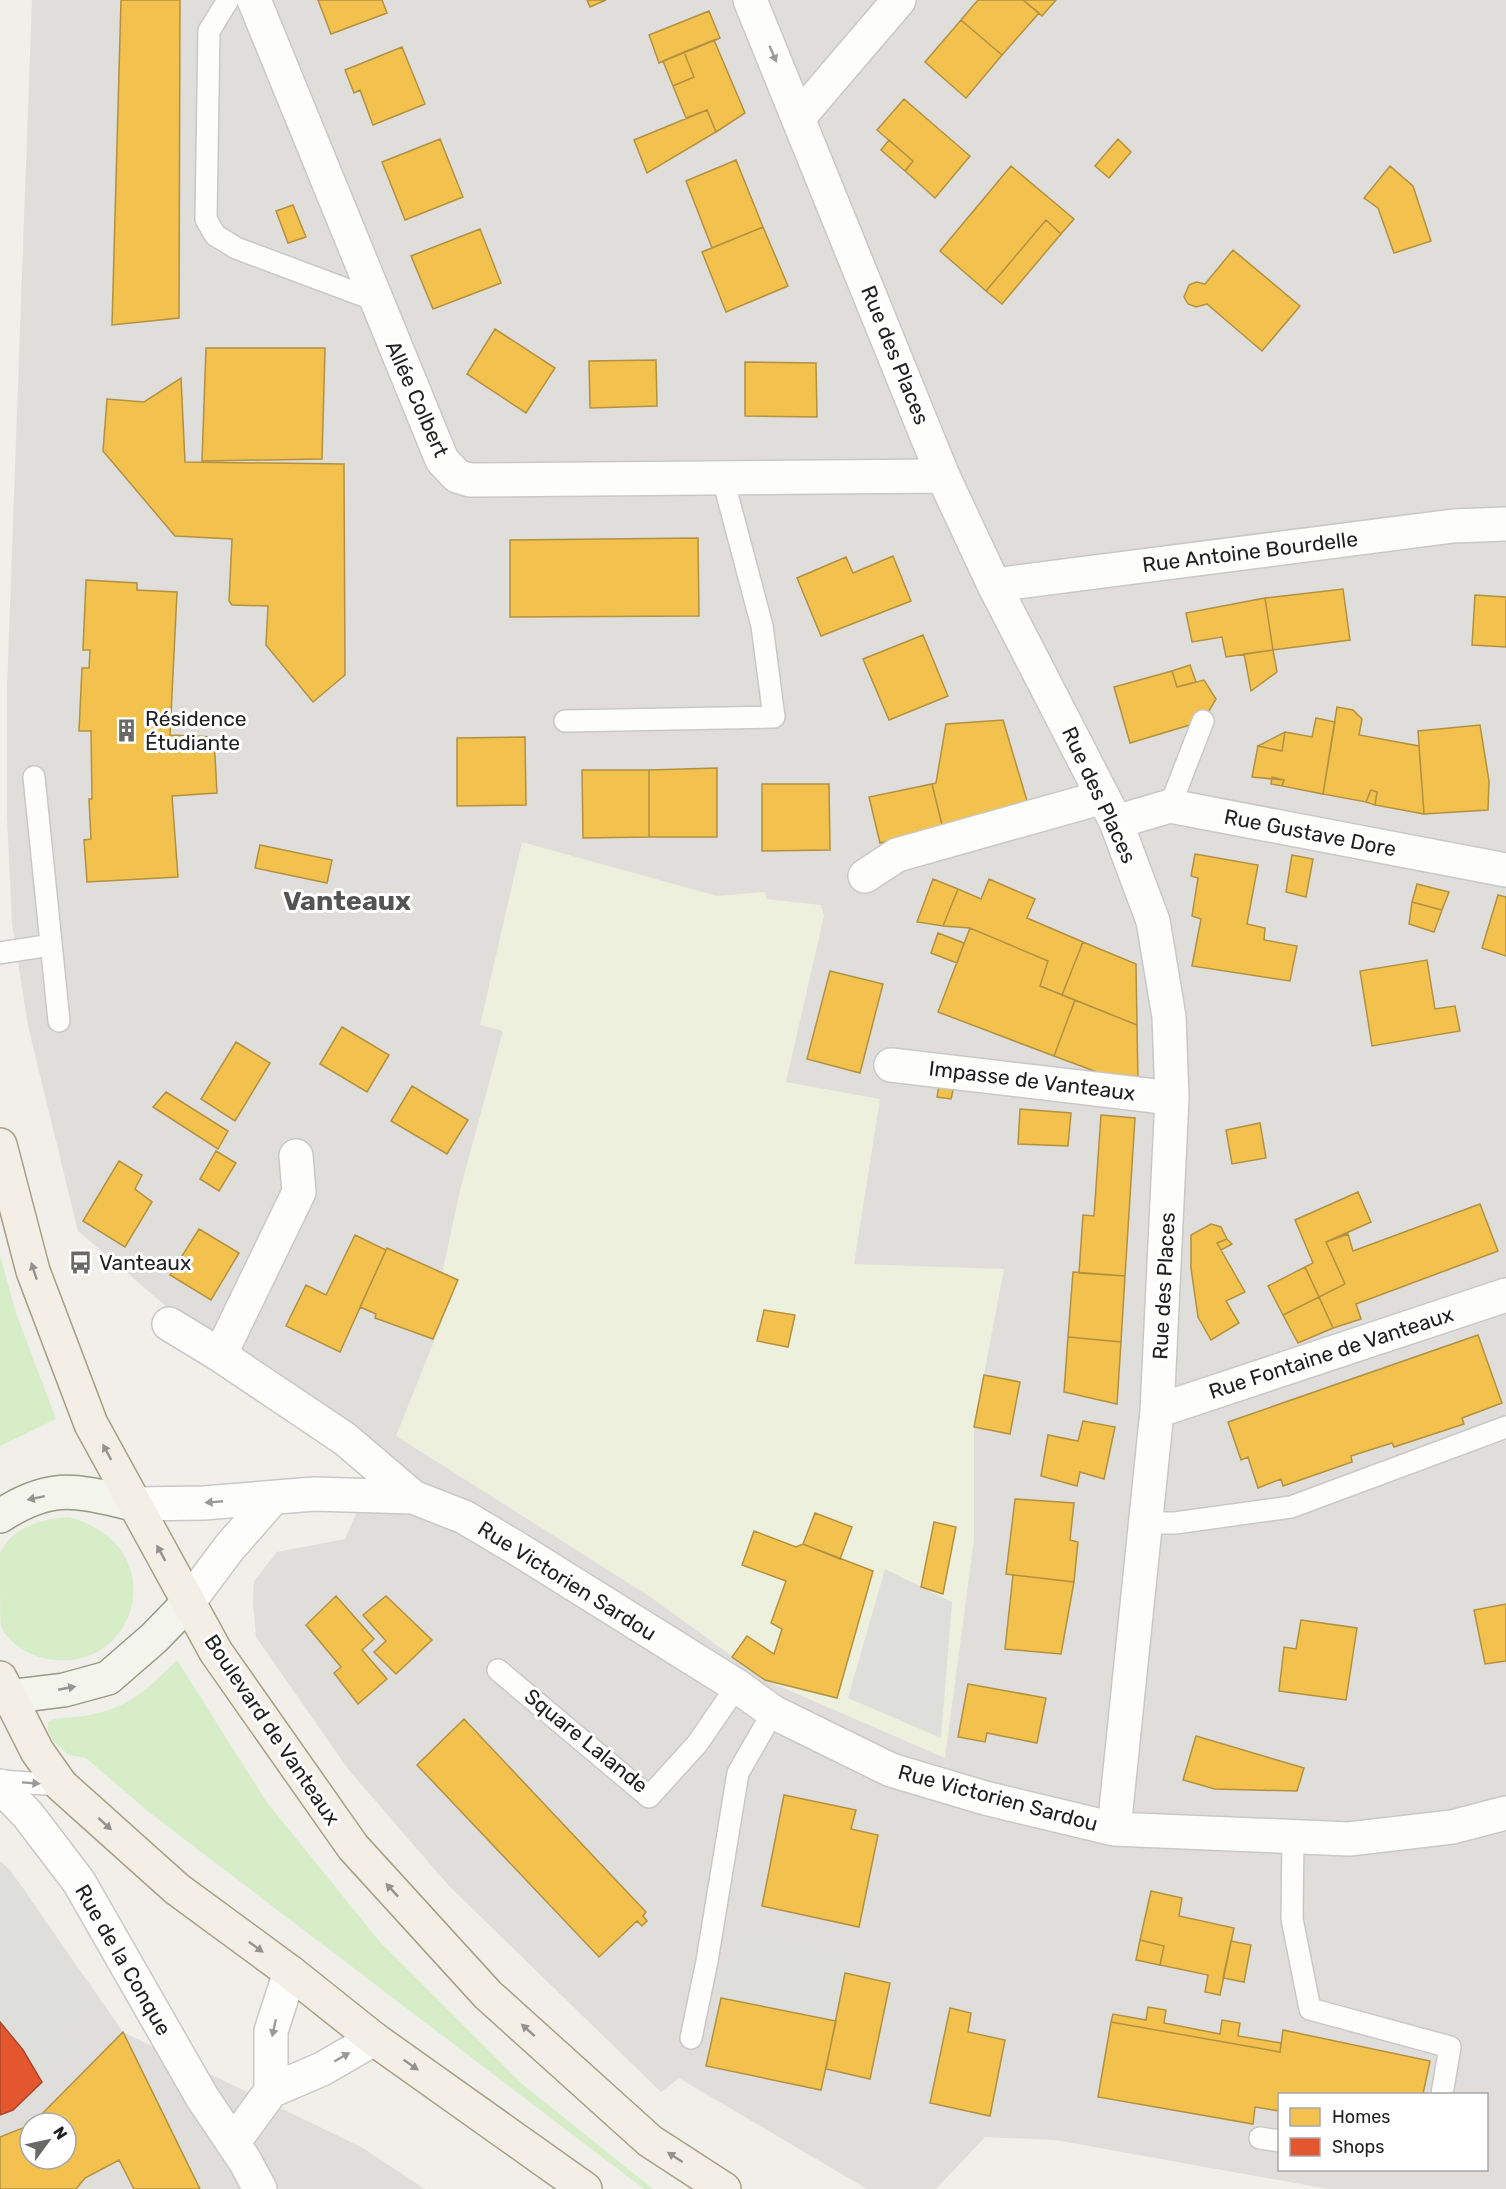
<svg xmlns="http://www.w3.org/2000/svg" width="1506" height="2189" font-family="Rubik,sans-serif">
	<rect width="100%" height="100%" fill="#f0efea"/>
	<path fill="#dfdedb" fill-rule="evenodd" d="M32,0H1506V2189H1328L1055,2140L985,2137L936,2189H867L679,2078L661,2092L449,1886L348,1769L256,1637L253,1603L254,1581L277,1552L345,1539L370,1481L78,1231L28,1026L12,923L7,817V688ZM1280,2094H1486V2170H1280Z
		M0,1861L10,1870L123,2032L361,2147L425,2189H0ZM30,2123H66V2159H30Z"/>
	<path fill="#edf0dd" d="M522,842L717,896L765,892L767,899L821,905L824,916L786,1082L880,1099L854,1264L1004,1269L974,1427V1540L945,1758L765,1680L649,1596L396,1436L458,1281L442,1274L460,1190L503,1031L480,1025Z"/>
	<path fill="#d7edc8" d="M0,1255L16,1313L56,1419L0,1446Z
		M69,1517C180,1548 133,1684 39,1657C24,1652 7,1641 1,1626C0,1615 0,1568 0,1553C13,1526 42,1519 69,1517Z
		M177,1660L266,1801L379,1941L521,2083L653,2189H644L150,1813L86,1758L69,1755L54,1742L48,1731V1722C58,1716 73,1718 84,1716C128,1709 147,1690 177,1660Z"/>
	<path fill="#dededb" d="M885,1569L952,1602L941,1738L848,1698Z
		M0,1861L24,1889L92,2002L69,2028L77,2057L61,2064L44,2078L0,2008Z
		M734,1930L849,1953L836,2021L721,1998Z"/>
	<path fill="#f2c14e" stroke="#b39140" stroke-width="1.5" d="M121,0H180L179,318L112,325Z
		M318,0H382L387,13L331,34Z
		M587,0H606L590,7Z
		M978,0H1023L1039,13L1002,55L961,20Z
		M1023,0H1056L1042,16Z
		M709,11L720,38L659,63L649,35Z
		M961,20L1002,55L966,98L925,62Z
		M714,40L745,113L716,132L707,110L686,118L673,86L694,77L684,52Z
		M402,47L425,104L373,125L360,90L354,93L345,70Z
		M684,52L694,77L673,86L663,61Z
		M904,99L970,156L935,198L905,171L913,161L877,130Z
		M707,110L716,132L647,173L634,140Z
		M440,139L463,197L405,220L382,162Z
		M1118,139L1131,152L1109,178L1095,166Z
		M889,140L913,161L905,171L881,150Z
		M736,160L763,227L712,248L686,181Z
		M1011,166L1074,219L1061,234L1046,220L986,291L940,251Z
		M1390,166L1413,186L1431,241L1394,253L1378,208L1364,198Z
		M293,205L306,237L288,243L276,211Z
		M1046,220L1061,234L1002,304L986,291Z
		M763,227L788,286L726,312L702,252Z
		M480,229L501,283L433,309L411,256Z
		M1233,250L1300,306L1262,351L1207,304L1196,307L1188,304L1184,297L1189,285L1196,282L1205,284Z
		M495,329L555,368L526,413L467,374Z
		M206,348H325L322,459L202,461Z
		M656,360L657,406L590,408L589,361Z
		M745,362L816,363L817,417L745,416Z
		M181,378L185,462L344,464L345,675L313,702L266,645L268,606L232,605L229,601L232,539L175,536L103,451L107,399L144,402Z
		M698,538L699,616L510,617V540Z
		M893,556L911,601L821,636L797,578L846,557L853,573Z
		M86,580L137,583V590L177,592L170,735L214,737L217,793L172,796L178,877L87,882L84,840L91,839L89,799H92L91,731H79L82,668H89L90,650H83Z
		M1343,589L1350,640L1273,650L1265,598Z
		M1475,595L1506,597V647L1472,645Z
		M1265,598L1273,650L1226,657L1222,637L1192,642L1186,613Z
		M923,635L948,696L889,720L863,659Z
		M1273,650L1277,672L1251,691L1244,654Z
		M1190,665L1196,682L1177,687L1172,671Z
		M1172,671L1177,687L1204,680L1216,699L1203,721L1130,743L1114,687Z
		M1337,707L1353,710L1362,719L1359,735L1419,746L1424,814L1375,805L1377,792L1371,790L1366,802L1323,794Z
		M1316,718L1335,722L1323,794L1282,786L1284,780L1252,777L1258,746L1282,751L1285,732L1312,737Z
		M1003,720L1030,811L943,829L932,784L936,783L946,724Z
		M1480,725L1489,781L1488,810L1424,814L1418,731Z
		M1285,732L1282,751L1258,746Z
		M525,737L526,805L457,806V738Z
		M717,768V837H649V770Z
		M582,770H649V837L583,838Z
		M1272,777L1284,780L1282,786L1271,784Z
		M762,784H829L830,850L762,851Z
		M932,784L943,829L880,843L869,797Z
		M1371,790L1377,792L1375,805L1366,802Z
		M260,845L332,860L327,883L255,868Z
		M1195,854L1258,865L1247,924L1265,928L1264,940L1297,946L1290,981L1192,966L1201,919L1192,916L1198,878L1191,876Z
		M1292,855L1313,859L1306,897L1286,892Z
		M933,879L958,889L943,926L917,922Z
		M989,879L1035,899L1027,918L1083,942L1062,995L1040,986L1048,961L970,928L943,926L958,889L981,899Z
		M1417,884L1449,892L1442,910L1412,902Z
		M1498,895L1506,897V956L1482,948Z
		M1412,902L1442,910L1434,932L1409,924Z
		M970,928L1048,961L1040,986L1075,1000L1054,1056L938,1012Z
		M938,933L964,943L957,963L931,953Z
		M1083,942L1136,964L1137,1025L1062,995Z
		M1427,960L1435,1009L1455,1006L1460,1031L1372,1046L1360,971Z
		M830,971L883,984L860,1073L807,1059Z
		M1075,1000L1137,1025L1138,1082L1129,1084L1054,1056Z
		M342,1027L389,1055L367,1092L320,1064Z
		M236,1042L270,1063L235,1121L201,1099Z
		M940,1079L955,1082L951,1099L937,1097Z
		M412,1086L468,1120L447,1154L391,1121Z
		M166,1092L228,1131L218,1149L153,1107Z
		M1020,1109L1071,1113L1068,1146L1018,1144Z
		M1101,1115L1135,1118L1125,1276L1079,1273L1083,1215L1094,1216Z
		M1260,1123L1266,1158L1232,1164L1226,1130Z
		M216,1151L236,1163L219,1191L200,1179Z
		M119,1161L142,1175L135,1189L152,1202L125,1247L83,1221Z
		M1358,1192L1371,1222L1326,1242L1345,1284L1319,1297L1305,1267L1313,1263L1295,1220Z
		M1480,1204L1498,1251L1356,1304L1361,1319L1333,1328L1319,1297L1345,1284L1326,1242L1348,1234L1353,1251Z
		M1211,1224L1221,1227L1227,1239L1217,1243L1245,1292L1226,1301L1239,1323L1211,1340L1198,1317L1191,1268V1235Z
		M199,1229L239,1253L211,1300L170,1275Z
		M355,1235L386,1250L340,1352L286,1326L306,1285L326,1295Z
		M1227,1239L1232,1244L1221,1250L1217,1243Z
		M387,1248L458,1280L433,1339L375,1318L376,1314L360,1307Z
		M1305,1267L1319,1297L1283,1315L1268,1286Z
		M1073,1272L1125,1276L1121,1342L1068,1337Z
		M1319,1297L1333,1328L1298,1343L1283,1315Z
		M764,1310L795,1315L788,1347L757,1341Z
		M1478,1335L1502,1403L1462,1418L1464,1424L1394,1447L1392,1443L1351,1456L1352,1462L1283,1486L1281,1479L1258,1488L1248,1457L1241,1460L1228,1422Z
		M1068,1337L1121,1342L1117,1404L1064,1392Z
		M984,1375L1020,1382L1010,1434L974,1427Z
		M1083,1421L1115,1427L1104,1479L1080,1472L1077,1486L1041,1476L1048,1435L1078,1441Z
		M1015,1499L1074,1503L1070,1540L1078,1542L1074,1582L1006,1574Z
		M815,1513L852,1527L840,1559L803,1544Z
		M934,1522L956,1527L943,1594L921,1587Z
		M754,1531L796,1547L803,1544L873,1571L837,1698L765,1680L732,1657L747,1636L774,1654L782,1629L771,1623L786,1581L742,1565Z
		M1013,1575L1074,1582L1061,1654L1005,1649Z
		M336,1596L374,1639L362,1650L387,1679L358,1704L334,1673L341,1667L306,1625Z
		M386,1596L432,1640L396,1674L374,1652L386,1641L363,1615Z
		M1506,1604V1661L1485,1664L1474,1610Z
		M1301,1620L1357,1628L1346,1700L1279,1691L1284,1647L1296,1649Z
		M968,1684L1046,1698L1037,1743L987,1733L985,1742L958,1737Z
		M464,1719L646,1912L643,1916L647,1921L642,1926L637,1921L599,1957L417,1765Z
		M1196,1736L1304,1768L1297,1791L1215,1789L1183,1780Z
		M784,1795L856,1810L851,1829L878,1835L859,1927L762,1906Z
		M1151,1891L1182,1898L1179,1916L1234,1928L1220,1995L1205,1992L1208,1975L1160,1965L1164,1946L1140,1940Z
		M1140,1940L1164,1946L1160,1965L1136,1960Z
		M1231,1941L1251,1945L1244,1982L1223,1978Z
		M845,1973L890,1983L870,2079L826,2069Z
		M721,1998L836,2021L821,2090L706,2066Z
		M1148,2007L1166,2010L1164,2023L1220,2034L1222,2020L1240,2023L1238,2036L1281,2043L1280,2052L1111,2022L1113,2014L1146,2020Z
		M950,2008L971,2013L968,2032L1005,2040L990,2116L930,2103Z
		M1111,2022L1280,2052L1283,2030L1430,2061L1423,2094H1280V2111L1255,2107L1253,2124L1098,2097Z
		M123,2032L200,2189H134L119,2160L85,2178L76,2189H0V2137L30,2125V2159H66V2123H33Z"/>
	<path fill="#e4572e" stroke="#aa472a" stroke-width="1.5" d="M0,2022L23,2050L42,2082L13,2110L0,2115Z"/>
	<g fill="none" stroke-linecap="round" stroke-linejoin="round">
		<defs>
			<path id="lane" d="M228,0L209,31L206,219L215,235L236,248L375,300
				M565,721L774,717L762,626L723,479
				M34,777L59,1021
				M1170,806L1203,721
				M0,953L51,945
				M1145,1523H1175L1291,1507L1506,1427
				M498,1670L649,1797L697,1744L737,1686
				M0,1781L61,1785
				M1293,1837L1292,1919L1310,2009L1450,2047L1442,2094
				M691,2038L707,1961L738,1773L773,1712
				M1260,2138L1280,2141"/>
			<path id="street" d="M254,0L442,460L457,476L470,480L943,476
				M750,0L943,476L994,585L1116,822L1153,921L1169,1017L1172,1098L1157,1411L1114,1829
				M800,116L899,0
				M994,585L1453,526L1506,524
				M1116,822L1170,806L1506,870
				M865,876L897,855L1103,797
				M891,1065L1172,1098
				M296,1156L299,1192L220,1355L345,1439L413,1497
				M169,1324L220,1355
				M1157,1411L1506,1295
				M134,1504L204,1503L314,1494L413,1497L464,1517L513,1546L737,1686L773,1712L891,1770L985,1798L1114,1829L1349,1839L1452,1827L1506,1813
				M188,1603L229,1548L272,1499
				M0,1786L28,1815L79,1882L202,2097L245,2161L260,2189
				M271,2091V2031L290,1972
				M233,2143L271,2091L322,2069L374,2039"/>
			<path id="secondary" d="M0,1516C53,1482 76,1491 134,1504
				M0,1698L64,1690L108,1678L154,1638L188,1603"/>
			<path id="primary" d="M0,1145L33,1271L91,1424L216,1652L353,1847L488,1995L650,2141L724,2189
				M0,1678L37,1751L61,1785L177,1889L290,1972L374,2039L585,2189"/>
		</defs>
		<use href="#lane" stroke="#c8c8c6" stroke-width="24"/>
		<use href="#street" stroke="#c8c8c6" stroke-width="36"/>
		<use href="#secondary" stroke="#959b81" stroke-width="36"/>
		<use href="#primary" stroke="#a7a085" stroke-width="36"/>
		<use href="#lane" stroke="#fdfdfc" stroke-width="21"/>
		<use href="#street" stroke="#fdfdfc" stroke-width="33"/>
		<use href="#secondary" stroke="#f3f4ec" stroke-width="33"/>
		<use href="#primary" stroke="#f3efe6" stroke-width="33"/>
	</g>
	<defs><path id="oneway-solid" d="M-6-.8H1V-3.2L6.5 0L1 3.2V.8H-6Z" transform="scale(1.5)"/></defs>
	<g fill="#9a9a99">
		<use href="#oneway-solid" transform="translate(773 54) rotate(67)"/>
		<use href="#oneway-solid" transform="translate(214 1502) rotate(175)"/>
		<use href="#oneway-solid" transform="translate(31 1783) rotate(4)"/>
		<use href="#oneway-solid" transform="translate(274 2028) rotate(102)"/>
		<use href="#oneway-solid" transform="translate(342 2057) rotate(-30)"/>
	</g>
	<g fill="#94928d">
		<use href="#oneway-solid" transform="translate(34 1271) rotate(-108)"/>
		<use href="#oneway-solid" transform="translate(107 1452) rotate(-118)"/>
		<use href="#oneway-solid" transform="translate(161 1553) rotate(-119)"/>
		<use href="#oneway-solid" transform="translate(105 1824) rotate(42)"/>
		<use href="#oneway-solid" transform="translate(392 1890) rotate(-133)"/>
		<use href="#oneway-solid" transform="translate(256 1947) rotate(36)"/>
		<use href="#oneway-solid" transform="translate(528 2030) rotate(-138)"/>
		<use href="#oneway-solid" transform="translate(411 2065) rotate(35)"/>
		<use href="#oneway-solid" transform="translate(675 2157) rotate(-147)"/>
	</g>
	<g fill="#949591">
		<use href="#oneway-solid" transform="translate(36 1498) rotate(168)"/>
		<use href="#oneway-solid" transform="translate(67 1688) rotate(-11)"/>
	</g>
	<defs>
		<symbol id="building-bare" viewBox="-9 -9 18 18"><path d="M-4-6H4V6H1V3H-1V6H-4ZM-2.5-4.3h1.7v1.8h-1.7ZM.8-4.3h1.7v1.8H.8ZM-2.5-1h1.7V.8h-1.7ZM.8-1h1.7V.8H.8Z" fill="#696967" stroke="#fff" stroke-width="2.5" paint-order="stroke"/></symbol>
		<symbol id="bus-bare" viewBox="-9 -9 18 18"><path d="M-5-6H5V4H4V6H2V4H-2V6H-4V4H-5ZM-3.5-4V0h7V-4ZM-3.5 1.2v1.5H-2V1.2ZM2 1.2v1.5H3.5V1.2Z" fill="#696967" stroke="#fff" stroke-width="2.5" paint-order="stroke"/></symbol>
	</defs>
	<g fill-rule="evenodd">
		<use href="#building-bare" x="110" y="714" width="33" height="33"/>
		<use href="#bus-bare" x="64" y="1246" width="33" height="33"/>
	</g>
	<g text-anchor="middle" stroke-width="6" stroke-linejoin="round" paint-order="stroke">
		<g font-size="21" fill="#212121" stroke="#fff">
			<text transform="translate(895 355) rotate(68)" y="7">Rue des Places</text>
			<text transform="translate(417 399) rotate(66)" y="7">Allée Colbert</text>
			<text transform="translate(1250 552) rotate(-7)" y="7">Rue Antoine Bourdelle</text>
			<text transform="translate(1099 795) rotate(65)" y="7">Rue des Places</text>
			<text transform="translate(1310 833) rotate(11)" y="7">Rue Gustave Dore</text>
			<text transform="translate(1032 1081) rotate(7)" y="7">Impasse de Vanteaux</text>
			<text transform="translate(1164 1286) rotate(-87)" y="7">Rue des Places</text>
			<text transform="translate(1331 1353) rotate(-18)" y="7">Rue Fontaine de Vanteaux</text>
			<text transform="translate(567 1581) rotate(32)" y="7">Rue Victorien Sardou</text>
			<text transform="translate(272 1730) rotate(56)" y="7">Boulevard de Vanteaux</text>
			<text transform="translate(586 1741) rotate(39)" y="7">Square Lalande</text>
			<text transform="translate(998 1798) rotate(15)" y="7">Rue Victorien Sardou</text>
			<text transform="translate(123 1960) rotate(60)" y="7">Rue de la Conque</text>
		</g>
		<g font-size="21" fill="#212121" stroke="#fff" text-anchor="start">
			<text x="145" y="726">Résidence<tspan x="145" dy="24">Étudiante</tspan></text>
			<text x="99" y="1270">Vanteaux</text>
		</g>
		<g font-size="27" font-weight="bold" fill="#545454" stroke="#fff">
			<text x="347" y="910">Vanteaux</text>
		</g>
	</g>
	<rect x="1278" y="2093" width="210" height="78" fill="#ffffff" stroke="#a6a6a6" stroke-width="1.5"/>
	<rect x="1290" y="2108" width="30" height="18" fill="#f2c14e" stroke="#a6a6a6" stroke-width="1.5"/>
	<text x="1332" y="2123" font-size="18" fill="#212121">Homes</text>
	<rect x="1290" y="2138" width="30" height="18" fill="#e4572e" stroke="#a6a6a6" stroke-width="1.5"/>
	<text x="1332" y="2153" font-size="18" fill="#212121">Shops</text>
	<g transform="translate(48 2141) rotate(57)"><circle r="28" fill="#ffffff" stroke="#a6a6a6" stroke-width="1.5"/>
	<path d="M0-4.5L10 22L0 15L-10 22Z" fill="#696967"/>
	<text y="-9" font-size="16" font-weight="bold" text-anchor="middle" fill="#212121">N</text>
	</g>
</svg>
